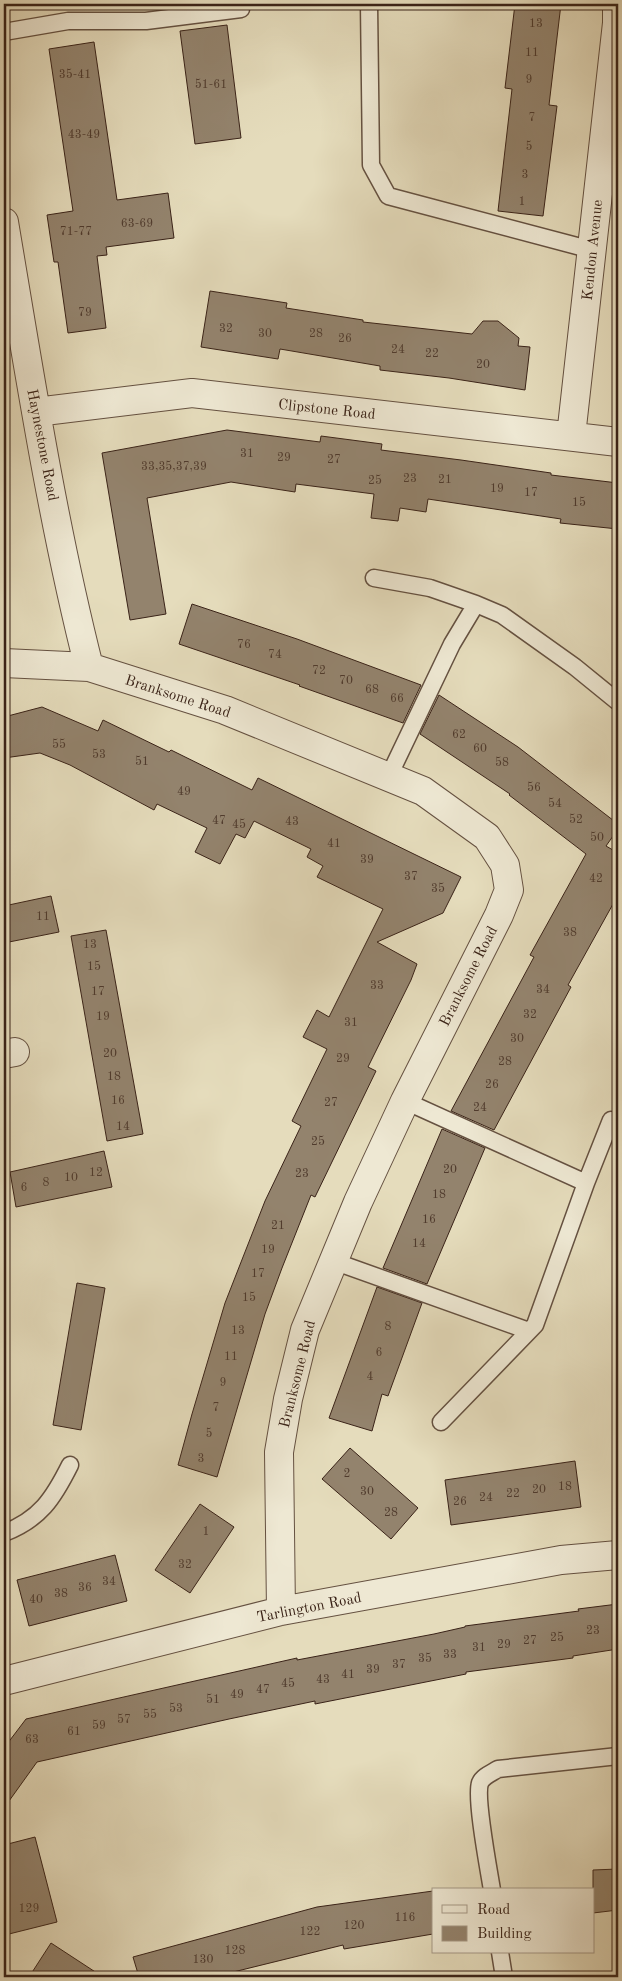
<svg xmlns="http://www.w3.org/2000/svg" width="622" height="1981" font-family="'Old Standard TT',serif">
	<rect width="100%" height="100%" fill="#e5dcbc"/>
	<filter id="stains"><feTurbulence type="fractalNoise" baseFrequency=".004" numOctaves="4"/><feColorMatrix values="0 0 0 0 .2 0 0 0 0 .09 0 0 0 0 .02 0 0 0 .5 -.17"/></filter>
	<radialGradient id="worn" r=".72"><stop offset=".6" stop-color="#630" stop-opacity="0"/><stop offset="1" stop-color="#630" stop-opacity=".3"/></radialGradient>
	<path fill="#93836d" stroke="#3a2318" d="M515,4H561L549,105L557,106L543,216L498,211L512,89L505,88Z
		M227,25L241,138L195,144L180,31Z
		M94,42L117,200L168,193L174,238L106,247L107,255L97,256L106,328L68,333L58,262H54L47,215L73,211L49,49Z
		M210,291L287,303L286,308L363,320V322L472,334L483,321H498L519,338L518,346L530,347L525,390L449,378L380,370V366L280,349L278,359L201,347Z
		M227,430L320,442L321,436L382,444L381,450L461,460L551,473V475L618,483V529L560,523L561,519L428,499L426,512L400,508L398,521L371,518L374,494L296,484L295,492L231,482L147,498L166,614L130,620L102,453Z
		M192,604L297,639L421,685L403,723L299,686L300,685L179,644Z
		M439,695L518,747L618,824V829L606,846L618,853V895L568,985L571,987L494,1130L451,1111L534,957L530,955L586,854L509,795L510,794L420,734Z
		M42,707L98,731L103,720L169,752L171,750L252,790L258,778L461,877L443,913L377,942L417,964L411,980L368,1067L376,1071L315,1197L311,1195L282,1268L265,1314L217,1477L178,1465L192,1414L225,1303L265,1201L301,1126L292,1121L327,1049L303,1037L317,1010L329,1017L383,909L317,877L323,866L307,857L311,849L254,821L245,838L236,834L220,864L195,852L207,828L157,804L154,810L70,765L40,753L4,758V717Z
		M51,896L59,932L4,943V906Z
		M106,930L143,1134L107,1141L71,936Z
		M442,1129L485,1148L427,1284L383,1268Z
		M104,1151L112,1187L16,1207L10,1172Z
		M77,1283L105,1288L81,1430L53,1425Z
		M377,1287L422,1303L388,1396L382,1394L372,1431L329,1418Z
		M350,1448L418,1508L391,1539L322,1479Z
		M575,1461L581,1507L451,1525L445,1480Z
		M200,1504L234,1527L190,1593L155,1570Z
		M115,1555L127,1601L29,1626L17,1580Z
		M618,1604V1649L573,1656V1658L466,1672V1674L315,1704V1701L229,1719L37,1762L4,1808V1748L26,1719L297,1658V1660L434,1634L465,1627V1626L579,1611L578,1609Z
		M35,1837L57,1922L9,1934L4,1913V1845Z
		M618,1869V1910L593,1913V1870Z
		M433,1891V1934L344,1949L343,1945L213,1977H139L133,1957L317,1907Z
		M51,1943L103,1977H29Z"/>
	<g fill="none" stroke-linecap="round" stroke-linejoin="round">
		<defs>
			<path id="service" d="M369,4L371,165L388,196L592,250
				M4,32L68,21H146L241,9
				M374,578L430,588L476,604
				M388,778L452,644L476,604L502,615L575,667L618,702
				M405,1101L586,1183
				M333,1261L529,1331
				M441,1422L535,1325L586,1183L611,1120
				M4,1533C40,1519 53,1499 70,1465
				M492,1890C489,1871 475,1798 480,1783C483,1776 492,1773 498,1769L618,1756
				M500,1952L504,1977"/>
			<path id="minor" d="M4,222C29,371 52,521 89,667
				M36,412L192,393L618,442
				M571,436L617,23V4
				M4,663L89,667L225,710L423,791L487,837L505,865L509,890L499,915L405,1101L358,1202L305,1330L288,1399L279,1452L281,1611
				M4,1054L15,1052
				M4,1681L281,1611L561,1560L618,1555"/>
		</defs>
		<use href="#service" stroke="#655141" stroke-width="19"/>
		<use href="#minor" stroke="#655141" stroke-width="30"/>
		<use href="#service" stroke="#eee8d3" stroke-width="16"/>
		<use href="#minor" stroke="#eee8d3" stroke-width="28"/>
	</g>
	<g text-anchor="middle" stroke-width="4" stroke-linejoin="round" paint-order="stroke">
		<g font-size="12" fill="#503b2d">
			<text x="536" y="27">13</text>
			<text x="532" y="56">11</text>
			<text x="75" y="78">35-41</text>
			<text x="529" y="83">9</text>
			<text x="211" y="88">51-61</text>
			<text x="532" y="121">7</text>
			<text x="84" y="138">43-49</text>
			<text x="529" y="150">5</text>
			<text x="525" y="178">3</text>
			<text x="522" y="205">1</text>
			<text x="137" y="227">63-69</text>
			<text x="76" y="235">71-77</text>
			<text x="85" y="316">79</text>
			<text x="226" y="332">32</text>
			<text x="265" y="337">30</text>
			<text x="316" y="337">28</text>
			<text x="345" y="342">26</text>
			<text x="398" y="353">24</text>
			<text x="432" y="357">22</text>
			<text x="483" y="368">20</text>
			<text x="247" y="457">31</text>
			<text x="284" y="461">29</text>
			<text x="334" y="463">27</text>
			<text x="174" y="470">33,35,37,39</text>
			<text x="410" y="482">23</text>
			<text x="445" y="483">21</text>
			<text x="375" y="484">25</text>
			<text x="497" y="492">19</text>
			<text x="531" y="496">17</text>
			<text x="579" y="506">15</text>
			<text x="244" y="648">76</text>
			<text x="275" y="658">74</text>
			<text x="319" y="674">72</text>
			<text x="346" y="684">70</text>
			<text x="372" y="693">68</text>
			<text x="397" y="702">66</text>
			<text x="459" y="738">62</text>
			<text x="59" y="748">55</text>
			<text x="480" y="752">60</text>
			<text x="99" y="758">53</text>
			<text x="142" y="765">51</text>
			<text x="502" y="766">58</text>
			<text x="534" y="791">56</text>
			<text x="184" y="795">49</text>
			<text x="555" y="807">54</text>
			<text x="576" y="823">52</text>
			<text x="219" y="824">47</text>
			<text x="292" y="825">43</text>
			<text x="239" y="828">45</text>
			<text x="597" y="841">50</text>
			<text x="334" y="847">41</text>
			<text x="367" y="863">39</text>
			<text x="411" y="880">37</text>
			<text x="596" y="882">42</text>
			<text x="438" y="892">35</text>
			<text x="43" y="920">11</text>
			<text x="570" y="936">38</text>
			<text x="90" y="948">13</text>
			<text x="94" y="970">15</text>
			<text x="377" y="989">33</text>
			<text x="543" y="993">34</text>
			<text x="98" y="995">17</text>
			<text x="530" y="1018">32</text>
			<text x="103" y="1020">19</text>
			<text x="351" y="1026">31</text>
			<text x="517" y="1042">30</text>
			<text x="110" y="1057">20</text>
			<text x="343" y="1062">29</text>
			<text x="505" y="1065">28</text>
			<text x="114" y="1080">18</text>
			<text x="492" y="1088">26</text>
			<text x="118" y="1104">16</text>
			<text x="331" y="1106">27</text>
			<text x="480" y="1111">24</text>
			<text x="123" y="1130">14</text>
			<text x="318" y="1145">25</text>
			<text x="450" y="1173">20</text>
			<text x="96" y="1176">12</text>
			<text x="302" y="1177">23</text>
			<text x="71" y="1181">10</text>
			<text x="46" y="1186">8</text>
			<text x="24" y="1191">6</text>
			<text x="439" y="1198">18</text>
			<text x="429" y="1223">16</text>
			<text x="278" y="1229">21</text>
			<text x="419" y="1247">14</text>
			<text x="268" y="1253">19</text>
			<text x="258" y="1277">17</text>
			<text x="249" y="1301">15</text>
			<text x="388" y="1330">8</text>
			<text x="238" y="1334">13</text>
			<text x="379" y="1356">6</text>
			<text x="231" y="1360">11</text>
			<text x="370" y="1380">4</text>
			<text x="223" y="1386">9</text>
			<text x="216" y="1411">7</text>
			<text x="209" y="1437">5</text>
			<text x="201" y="1462">3</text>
			<text x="347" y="1477">2</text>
			<text x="565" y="1490">18</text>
			<text x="539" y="1493">20</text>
			<text x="367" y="1495">30</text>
			<text x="513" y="1497">22</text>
			<text x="486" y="1501">24</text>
			<text x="460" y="1505">26</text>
			<text x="391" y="1516">28</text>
			<text x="206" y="1535">1</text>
			<text x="185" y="1568">32</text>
			<text x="109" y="1585">34</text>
			<text x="85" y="1591">36</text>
			<text x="61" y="1597">38</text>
			<text x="36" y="1603">40</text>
			<text x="593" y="1634">23</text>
			<text x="557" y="1641">25</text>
			<text x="530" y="1644">27</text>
			<text x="504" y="1648">29</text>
			<text x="479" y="1651">31</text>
			<text x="450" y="1658">33</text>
			<text x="425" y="1662">35</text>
			<text x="399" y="1668">37</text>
			<text x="373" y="1673">39</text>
			<text x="348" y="1678">41</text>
			<text x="323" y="1683">43</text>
			<text x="288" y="1687">45</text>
			<text x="263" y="1693">47</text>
			<text x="237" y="1698">49</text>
			<text x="213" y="1703">51</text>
			<text x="176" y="1712">53</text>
			<text x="150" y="1718">55</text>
			<text x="124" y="1723">57</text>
			<text x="99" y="1729">59</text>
			<text x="74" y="1735">61</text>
			<text x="32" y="1743">63</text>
			<text x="29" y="1912">129</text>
			<text x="405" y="1921">116</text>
			<text x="354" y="1929">120</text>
			<text x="310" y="1935">122</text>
			<text x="235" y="1954">128</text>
			<text x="203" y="1963">130</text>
		</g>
		<g font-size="15" fill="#3a2318" stroke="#eee8d3">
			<text transform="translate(592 250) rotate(-84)" y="5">Kendon Avenue</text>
			<text transform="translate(327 409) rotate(6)" y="5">Clipstone Road</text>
			<text transform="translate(43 445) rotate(79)" y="5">Haynestone Road</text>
			<text transform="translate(178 696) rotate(18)" y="5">Branksome Road</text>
			<text transform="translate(468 976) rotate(-63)" y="5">Branksome Road</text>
			<text transform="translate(297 1374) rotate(-76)" y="5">Branksome Road</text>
			<text transform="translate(309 1607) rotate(-11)" y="5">Tarlington Road</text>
		</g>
	</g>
	<rect width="622" height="1981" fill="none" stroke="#e5dcbc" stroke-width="20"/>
	<rect x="5" y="5" width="612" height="1971" fill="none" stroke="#3a2318" stroke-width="2.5"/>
	<rect x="10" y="10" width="602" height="1961" fill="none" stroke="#3a2318"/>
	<rect x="432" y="1888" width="162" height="65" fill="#eee8d3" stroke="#a69988"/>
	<rect x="442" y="1905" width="25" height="8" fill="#eee8d3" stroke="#a69988"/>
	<text x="477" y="1914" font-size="15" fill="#3a2318">Road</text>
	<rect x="442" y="1926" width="25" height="15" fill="#93836d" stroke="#a69988"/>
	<text x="477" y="1938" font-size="15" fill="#3a2318">Building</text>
	<rect width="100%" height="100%" filter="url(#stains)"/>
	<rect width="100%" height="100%" fill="url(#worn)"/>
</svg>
